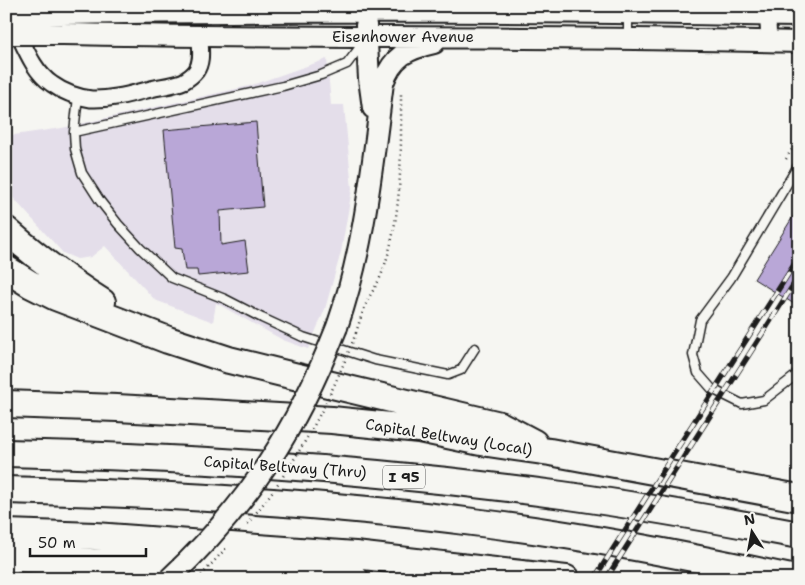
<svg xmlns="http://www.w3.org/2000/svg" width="805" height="585" font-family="'Shantell Sans',sans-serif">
	<rect width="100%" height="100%" fill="#f6f6f2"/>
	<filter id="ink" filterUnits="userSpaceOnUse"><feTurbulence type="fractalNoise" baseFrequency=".02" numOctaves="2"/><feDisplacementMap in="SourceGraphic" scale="10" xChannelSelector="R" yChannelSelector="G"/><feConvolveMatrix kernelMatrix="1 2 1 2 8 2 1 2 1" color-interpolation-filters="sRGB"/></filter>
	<g filter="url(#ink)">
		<path fill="#e4deea" d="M327,59L331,105H344L352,189L341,252L325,309L308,349L283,340L216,303L213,322L155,300L105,246L91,257L77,259L63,253L6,190L7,136L62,128L249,86Z"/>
		<path fill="#b9a7d7" stroke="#1c1c1c" d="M256,122L263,207L220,211L221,245L245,241L249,271L198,276L197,270H185L182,249L175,248L164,130Z
			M799,207V307L754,279Z"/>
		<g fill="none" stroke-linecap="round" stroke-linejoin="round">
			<defs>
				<path id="service" d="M628,39V13
					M78,97L74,132L75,149L82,173L100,201L118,224L140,248L172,278L225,299L262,318L303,337L375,360L448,375L461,370L475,348
					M74,132L283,86L321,75L347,64L363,43
					M799,164L731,278L700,320L693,355L698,373L712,389L742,404L764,400L795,376L799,370"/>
				<path id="minor" d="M767,6L769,41
					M15,27C25,47 33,71 52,84C63,92 77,97 91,99C112,100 134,93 155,88C165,86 175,85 184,81C189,78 193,75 196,71C203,61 200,48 200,37"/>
				<path id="secondary" d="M62,14C308,10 553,11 799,16
					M366,25L369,79L373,108
					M62,34C307,39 553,35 799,42
					M337,327C365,247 372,166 383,83C393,56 407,49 434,43"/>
				<path id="motorway" d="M6,230C37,257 68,281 102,302
					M6,269L30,284L56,297L168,340L229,360L294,376L500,425L534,443
					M6,404L117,408L332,420L419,429L481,442L550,452L799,498
					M6,453C192,457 378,470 562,495C641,506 720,520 799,535
					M6,490C165,494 323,502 481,523C587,536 691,557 796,579
					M6,533L95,536L355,555L566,579
					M6,558L235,569L355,579"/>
			</defs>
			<use href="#service" stroke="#1c1c1c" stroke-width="11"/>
			<use href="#minor" stroke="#1c1c1c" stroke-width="19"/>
			<use href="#secondary" stroke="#1c1c1c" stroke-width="24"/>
			<use href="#motorway" stroke="#1c1c1c" stroke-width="30"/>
			<path stroke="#1c1c1c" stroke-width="2.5" stroke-dasharray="1 4" stroke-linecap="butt" d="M786,159L799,137
				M356,333C359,323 362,313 366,304C370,294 378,284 382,273C403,217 401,152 401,92"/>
			<use href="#service" stroke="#f6f6f2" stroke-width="8"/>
			<use href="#minor" stroke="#f6f6f2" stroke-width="15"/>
			<use href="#secondary" stroke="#f6f6f2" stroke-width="20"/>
			<use href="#motorway" stroke="#f6f6f2" stroke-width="26"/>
			<defs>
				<path id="rail" d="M594,579L799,257
					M606,579L799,276"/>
			</defs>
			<use href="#rail" stroke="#1c1c1c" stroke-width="5.5"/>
			<use href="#rail" stroke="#f6f6f2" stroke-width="4" stroke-dasharray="11" stroke-linecap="butt"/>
			<defs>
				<path id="secondary-bridge" d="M6,15L62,14
					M6,34H62
					M169,579C249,504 297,429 337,327"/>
			</defs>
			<use href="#secondary-bridge" stroke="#1c1c1c" stroke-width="24" stroke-linecap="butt"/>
			<path stroke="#1c1c1c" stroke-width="2.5" stroke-dasharray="1 4" stroke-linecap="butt" d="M247,524C295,467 330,402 356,333
				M198,579L227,547"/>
			<use href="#secondary-bridge" stroke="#f6f6f2" stroke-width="20"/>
		</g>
	</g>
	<g text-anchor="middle" stroke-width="4.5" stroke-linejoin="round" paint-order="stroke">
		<rect fill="#f6f6f2" stroke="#5d5d5c" stroke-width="1" x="383" y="465.5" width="42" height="23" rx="4"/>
		<g font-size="14" font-weight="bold" fill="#1c1c1c">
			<text x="404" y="482">I 95</text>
		</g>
		<g font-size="15" fill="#1c1c1c" stroke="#f6f6f2">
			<text x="403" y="42">Eisenhower Avenue</text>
			<text transform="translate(449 437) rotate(9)" y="5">Capital Beltway (Local)</text>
			<text transform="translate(285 467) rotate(4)" y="5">Capital Beltway (Thru)</text>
		</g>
	</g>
	<rect width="805" height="585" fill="none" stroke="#f6f6f2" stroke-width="25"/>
	<rect x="12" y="12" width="780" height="560" fill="none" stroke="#1c1c1c" stroke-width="2" filter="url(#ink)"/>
	<g transform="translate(752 532) rotate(349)" stroke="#f6f6f2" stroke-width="4" paint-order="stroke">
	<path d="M0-4L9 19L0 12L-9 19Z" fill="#1c1c1c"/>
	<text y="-8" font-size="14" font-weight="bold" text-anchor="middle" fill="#1c1c1c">N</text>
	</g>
	<path d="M30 548v8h116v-8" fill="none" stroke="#1c1c1c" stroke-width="2.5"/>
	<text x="38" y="548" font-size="15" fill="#1c1c1c" stroke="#f6f6f2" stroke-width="4" paint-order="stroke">50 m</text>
</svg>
